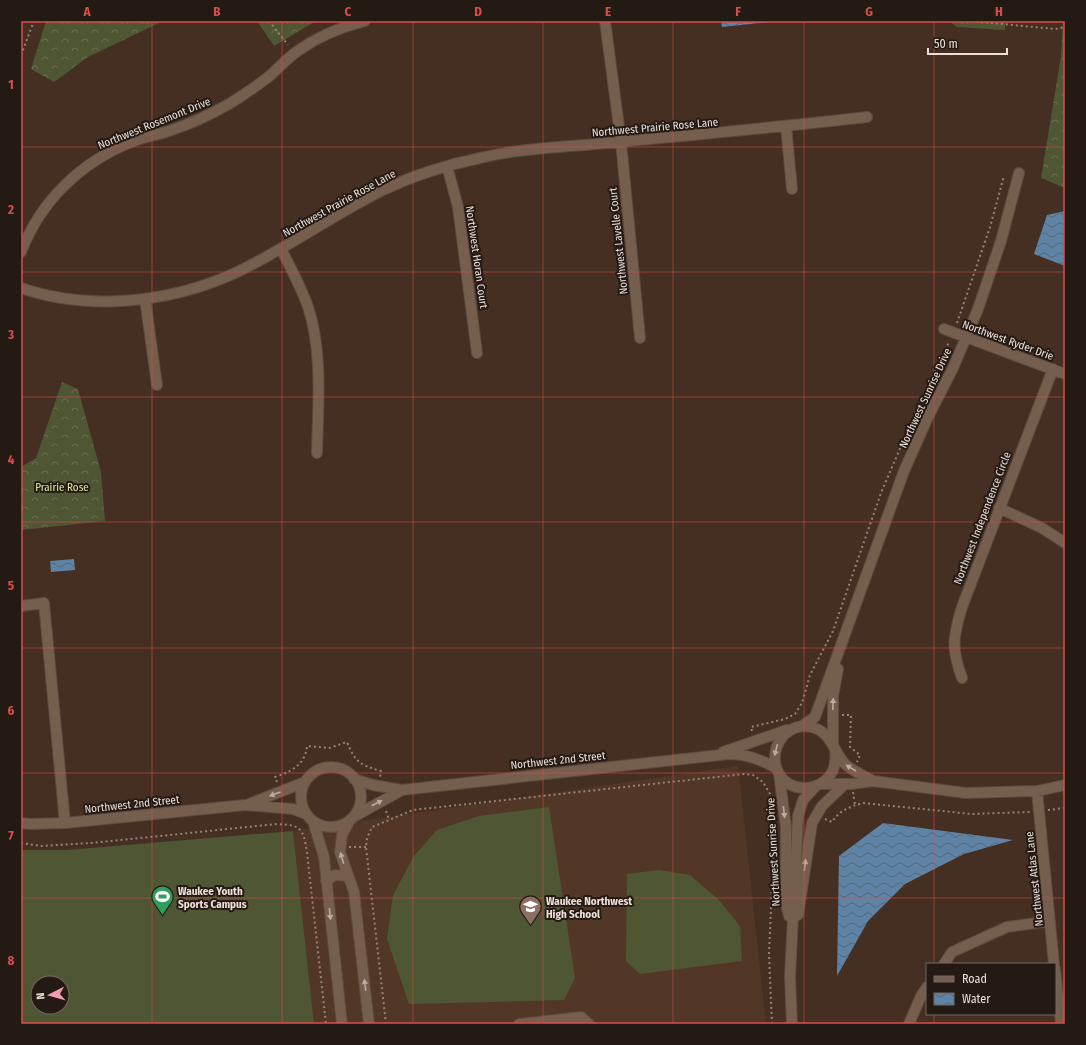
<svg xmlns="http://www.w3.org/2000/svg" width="1086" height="1045" font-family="'Fira Sans Condensed',sans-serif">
	<defs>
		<pattern id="forest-crowns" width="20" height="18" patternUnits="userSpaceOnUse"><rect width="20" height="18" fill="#4f5633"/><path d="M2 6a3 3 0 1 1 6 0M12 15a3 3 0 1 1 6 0" fill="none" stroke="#696e50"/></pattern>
		<pattern id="water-waves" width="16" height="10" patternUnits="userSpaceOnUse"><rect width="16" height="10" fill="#5f83a4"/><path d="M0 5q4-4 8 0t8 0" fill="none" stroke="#55697c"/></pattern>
	</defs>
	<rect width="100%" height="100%" fill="#452f22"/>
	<path fill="#523727" d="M738,766L766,1024H314L293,831Z"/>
	<path fill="url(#forest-crowns)" d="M46,21H163L88,57L54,82L31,69Z
		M257,21H316L274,46Z
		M949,21H1005V30L957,27Z
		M1063,21H1065V188L1041,178L1061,56Z
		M62,382L78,389L101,472L105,521L21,530V467L36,458Z"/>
	<path fill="#4f5633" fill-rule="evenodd" d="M549,807L575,978L564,1000L409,1004L387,939L393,895L414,856L437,830L479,816Z
		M293,831L314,1024H21V850H67ZM38,983H62V1007H38Z
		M659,870L690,875L718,899L740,926L742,961L640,974L626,961L627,874Z"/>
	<path fill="url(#water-waves)" d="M721,21H777L722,27Z
		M1065,211V266L1034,254L1047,215Z
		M74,559L75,570L51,572L50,561Z
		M883,823L1013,840L964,854L905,884L868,921L837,976L839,856Z"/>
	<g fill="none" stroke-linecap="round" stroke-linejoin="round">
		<defs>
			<path id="minor" d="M605,21L621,142L640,338
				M786,126L792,189
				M447,166L458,207L477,353
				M281,249C291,268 301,287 308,307C323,351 318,407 317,453
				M21,252C41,200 82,161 134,141C145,137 157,135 169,131C190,124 210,115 229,104C242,96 255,87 267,78C278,69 287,58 299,50C319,36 341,27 365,21
				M21,288C88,311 168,303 233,274C285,250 332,215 383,190C414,175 446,165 480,158C521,148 565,147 607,143C694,135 780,127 867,117
				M145,299L157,385
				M944,329L1065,374
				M999,508L1042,528L1065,543
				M21,606L44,603L65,823
				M962,678C951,648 953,637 962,607L1053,369
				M802,726L815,717L904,471L928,417L953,368L978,309L1001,241L1019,173
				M833,743V696L838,669
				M835,749C836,756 836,763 833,770C826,786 805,793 789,784C761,766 778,720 811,727C831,731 833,751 845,764C852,771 865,776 873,781
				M723,752L787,730
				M301 797a30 30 0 1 1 60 0a30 30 0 1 1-60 0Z
				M779,773L786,828V904L789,916
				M354,779L373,785L402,790L729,754C746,754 762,760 776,768
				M820,784H851L873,781L966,793L1037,791L1065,785
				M1037,791L1054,964
				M249,804L305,782
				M355,816L402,790
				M350,820L342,835L340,852L354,892L369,1024
				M313,821L324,857L342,1024
				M21,823L30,824L65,823L245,805L293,809L306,814
				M326,881L335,875L348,876
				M798,915L812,823L822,806L844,785
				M944,964L952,952L1007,927L1050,921
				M1055,969L1061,1024
				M519,1024L581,1017L589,1024
				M792,1024L790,977L798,816L803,800L816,786
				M909,1024L921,996L927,987"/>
		</defs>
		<use href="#minor" stroke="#5d4b3f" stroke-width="12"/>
		<path stroke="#958378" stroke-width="2" stroke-dasharray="2 3" stroke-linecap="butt" d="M269,21L288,45
			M971,21L1055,29L1065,27
			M21,55L34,21
			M957,323L990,227L1004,176
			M842,715H851L850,747L860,755L857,762
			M752,731L751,727L785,719L795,714L802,703L810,675L833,631L881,493L916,411L949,342
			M277,782L275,777C292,771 305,765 307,746L329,748L347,742C355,762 360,765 381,771L380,777
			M853,792L855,805
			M1048,810L1065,808
			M386,811L389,819
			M825,819L832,822C840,810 849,807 863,803L971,814L1030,812
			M21,843L41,846L91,843L277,824C301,825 303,828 307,852L326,1024
			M349,847H366
			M386,1024L366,847L367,838L372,827L413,810L744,774L753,775L763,782L770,794L772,809L774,840L769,954L772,1024"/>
		<use href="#minor" stroke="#765e4f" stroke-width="10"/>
	</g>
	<defs><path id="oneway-solid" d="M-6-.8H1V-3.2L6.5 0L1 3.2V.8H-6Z"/></defs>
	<g fill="#bdaba1">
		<use href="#oneway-solid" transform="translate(833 704) rotate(-88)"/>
		<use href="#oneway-solid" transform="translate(776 750) rotate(104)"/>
		<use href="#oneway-solid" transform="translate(851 768) rotate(-148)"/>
		<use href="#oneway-solid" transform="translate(275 794) rotate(160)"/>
		<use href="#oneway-solid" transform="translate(377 803) rotate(-28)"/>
		<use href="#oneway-solid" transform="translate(784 812) rotate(84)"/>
		<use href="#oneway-solid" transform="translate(342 858) rotate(-106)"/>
		<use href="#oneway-solid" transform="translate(805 865) rotate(-83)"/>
		<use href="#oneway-solid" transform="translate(330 914) rotate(84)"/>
		<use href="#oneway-solid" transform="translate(365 985) rotate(-97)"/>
	</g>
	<path fill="none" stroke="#db4d4b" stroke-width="1" stroke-opacity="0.55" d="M152,21V1024M282,21V1024M413,21V1024M543,21V1024M673,21V1024M804,21V1024M934,21V964M21,147H1065M21,272H1065M21,397H1065M21,522H1065M21,648H1065M21,773H1065M21,898H1065M934,1014V1024"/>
	<defs>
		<symbol id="stadium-pin" viewBox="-11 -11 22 30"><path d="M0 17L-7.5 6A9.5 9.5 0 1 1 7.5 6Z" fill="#2e9e5b" stroke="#241a14"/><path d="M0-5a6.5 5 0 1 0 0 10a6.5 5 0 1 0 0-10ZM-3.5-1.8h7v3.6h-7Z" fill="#fff"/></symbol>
		<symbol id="school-pin" viewBox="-11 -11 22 30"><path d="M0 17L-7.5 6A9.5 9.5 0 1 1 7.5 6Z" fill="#8d6e63" stroke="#241a14"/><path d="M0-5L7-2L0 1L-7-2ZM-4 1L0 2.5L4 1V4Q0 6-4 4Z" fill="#fff"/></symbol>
	</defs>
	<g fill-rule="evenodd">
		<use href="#stadium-pin" x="150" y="884" width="25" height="34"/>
		<use href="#school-pin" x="518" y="894" width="25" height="34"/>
	</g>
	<g text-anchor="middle" stroke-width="4" stroke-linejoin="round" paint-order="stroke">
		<g font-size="11" fill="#eddfd7" stroke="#241a14">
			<text transform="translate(154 123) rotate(-22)" y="4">Northwest Rosemont Drive</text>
			<text transform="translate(655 127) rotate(-5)" y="4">Northwest Prairie Rose Lane</text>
			<text transform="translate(339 203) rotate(-29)" y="4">Northwest Prairie Rose Lane</text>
			<text transform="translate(618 241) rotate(-96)" y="4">Northwest Lavelle Court</text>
			<text transform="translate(477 257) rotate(82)" y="4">Northwest Horan Court</text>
			<text transform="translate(1008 340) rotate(20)" y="4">Northwest Ryder Drie</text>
			<text transform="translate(925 398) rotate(-65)" y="4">Northwest Sunrise Drive</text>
			<text transform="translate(982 518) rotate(-69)" y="4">Northwest Independence Circle</text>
			<text transform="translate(558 760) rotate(-6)" y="4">Northwest 2nd Street</text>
			<text transform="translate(132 804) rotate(-6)" y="4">Northwest 2nd Street</text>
			<text transform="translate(773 852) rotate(-93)" y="4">Northwest Sunrise Drive</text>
			<text transform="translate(1034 879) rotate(-96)" y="4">Northwest Atlas Lane</text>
		</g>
		<g font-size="11" fill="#dbeaa1" stroke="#241a14">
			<text x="62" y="491">Prairie Rose</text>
		</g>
		<g font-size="11" font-weight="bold" fill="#eddfd7" stroke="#241a14" text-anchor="start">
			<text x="178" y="895">Waukee Youth<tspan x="178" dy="13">Sports Campus</tspan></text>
			<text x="546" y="905">Waukee Northwest<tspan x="546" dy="13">High School</tspan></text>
		</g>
	</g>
	<rect width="1086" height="1045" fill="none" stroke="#241a14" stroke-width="44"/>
	<rect x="926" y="963" width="130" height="52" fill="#241a14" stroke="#746962"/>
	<rect x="934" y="976" width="20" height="6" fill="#765e4f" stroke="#746962"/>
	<text x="962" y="983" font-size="12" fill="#eddfd7">Road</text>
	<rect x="934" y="993" width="20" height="12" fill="url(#water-waves)" stroke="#746962"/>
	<text x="962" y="1003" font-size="12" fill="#eddfd7">Water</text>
	<g transform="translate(50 995) rotate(264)"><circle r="19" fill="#241a14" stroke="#746962"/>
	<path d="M0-3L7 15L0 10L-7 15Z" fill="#f29aac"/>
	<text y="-6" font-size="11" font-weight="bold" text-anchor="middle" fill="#eddfd7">N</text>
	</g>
	<path d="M928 48v6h79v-6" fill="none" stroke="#eddfd7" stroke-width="2"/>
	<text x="934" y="48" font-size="12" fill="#eddfd7" stroke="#241a14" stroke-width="3" paint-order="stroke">50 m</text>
	<rect x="22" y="22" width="1042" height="1001" fill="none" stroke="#db4d4b" stroke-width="1.5"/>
	<g font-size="13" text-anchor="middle" font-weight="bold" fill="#db4d4b">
		<text x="87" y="16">A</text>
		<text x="217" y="16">B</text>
		<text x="348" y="16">C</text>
		<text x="478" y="16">D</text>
		<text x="608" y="16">E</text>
		<text x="738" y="16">F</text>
		<text x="869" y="16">G</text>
		<text x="999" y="16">H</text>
		<text x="11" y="89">1</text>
		<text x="11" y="214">2</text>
		<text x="11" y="339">3</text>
		<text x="11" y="464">4</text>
		<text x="11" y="590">5</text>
		<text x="11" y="715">6</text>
		<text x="11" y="840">7</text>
		<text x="11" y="965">8</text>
	</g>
</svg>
